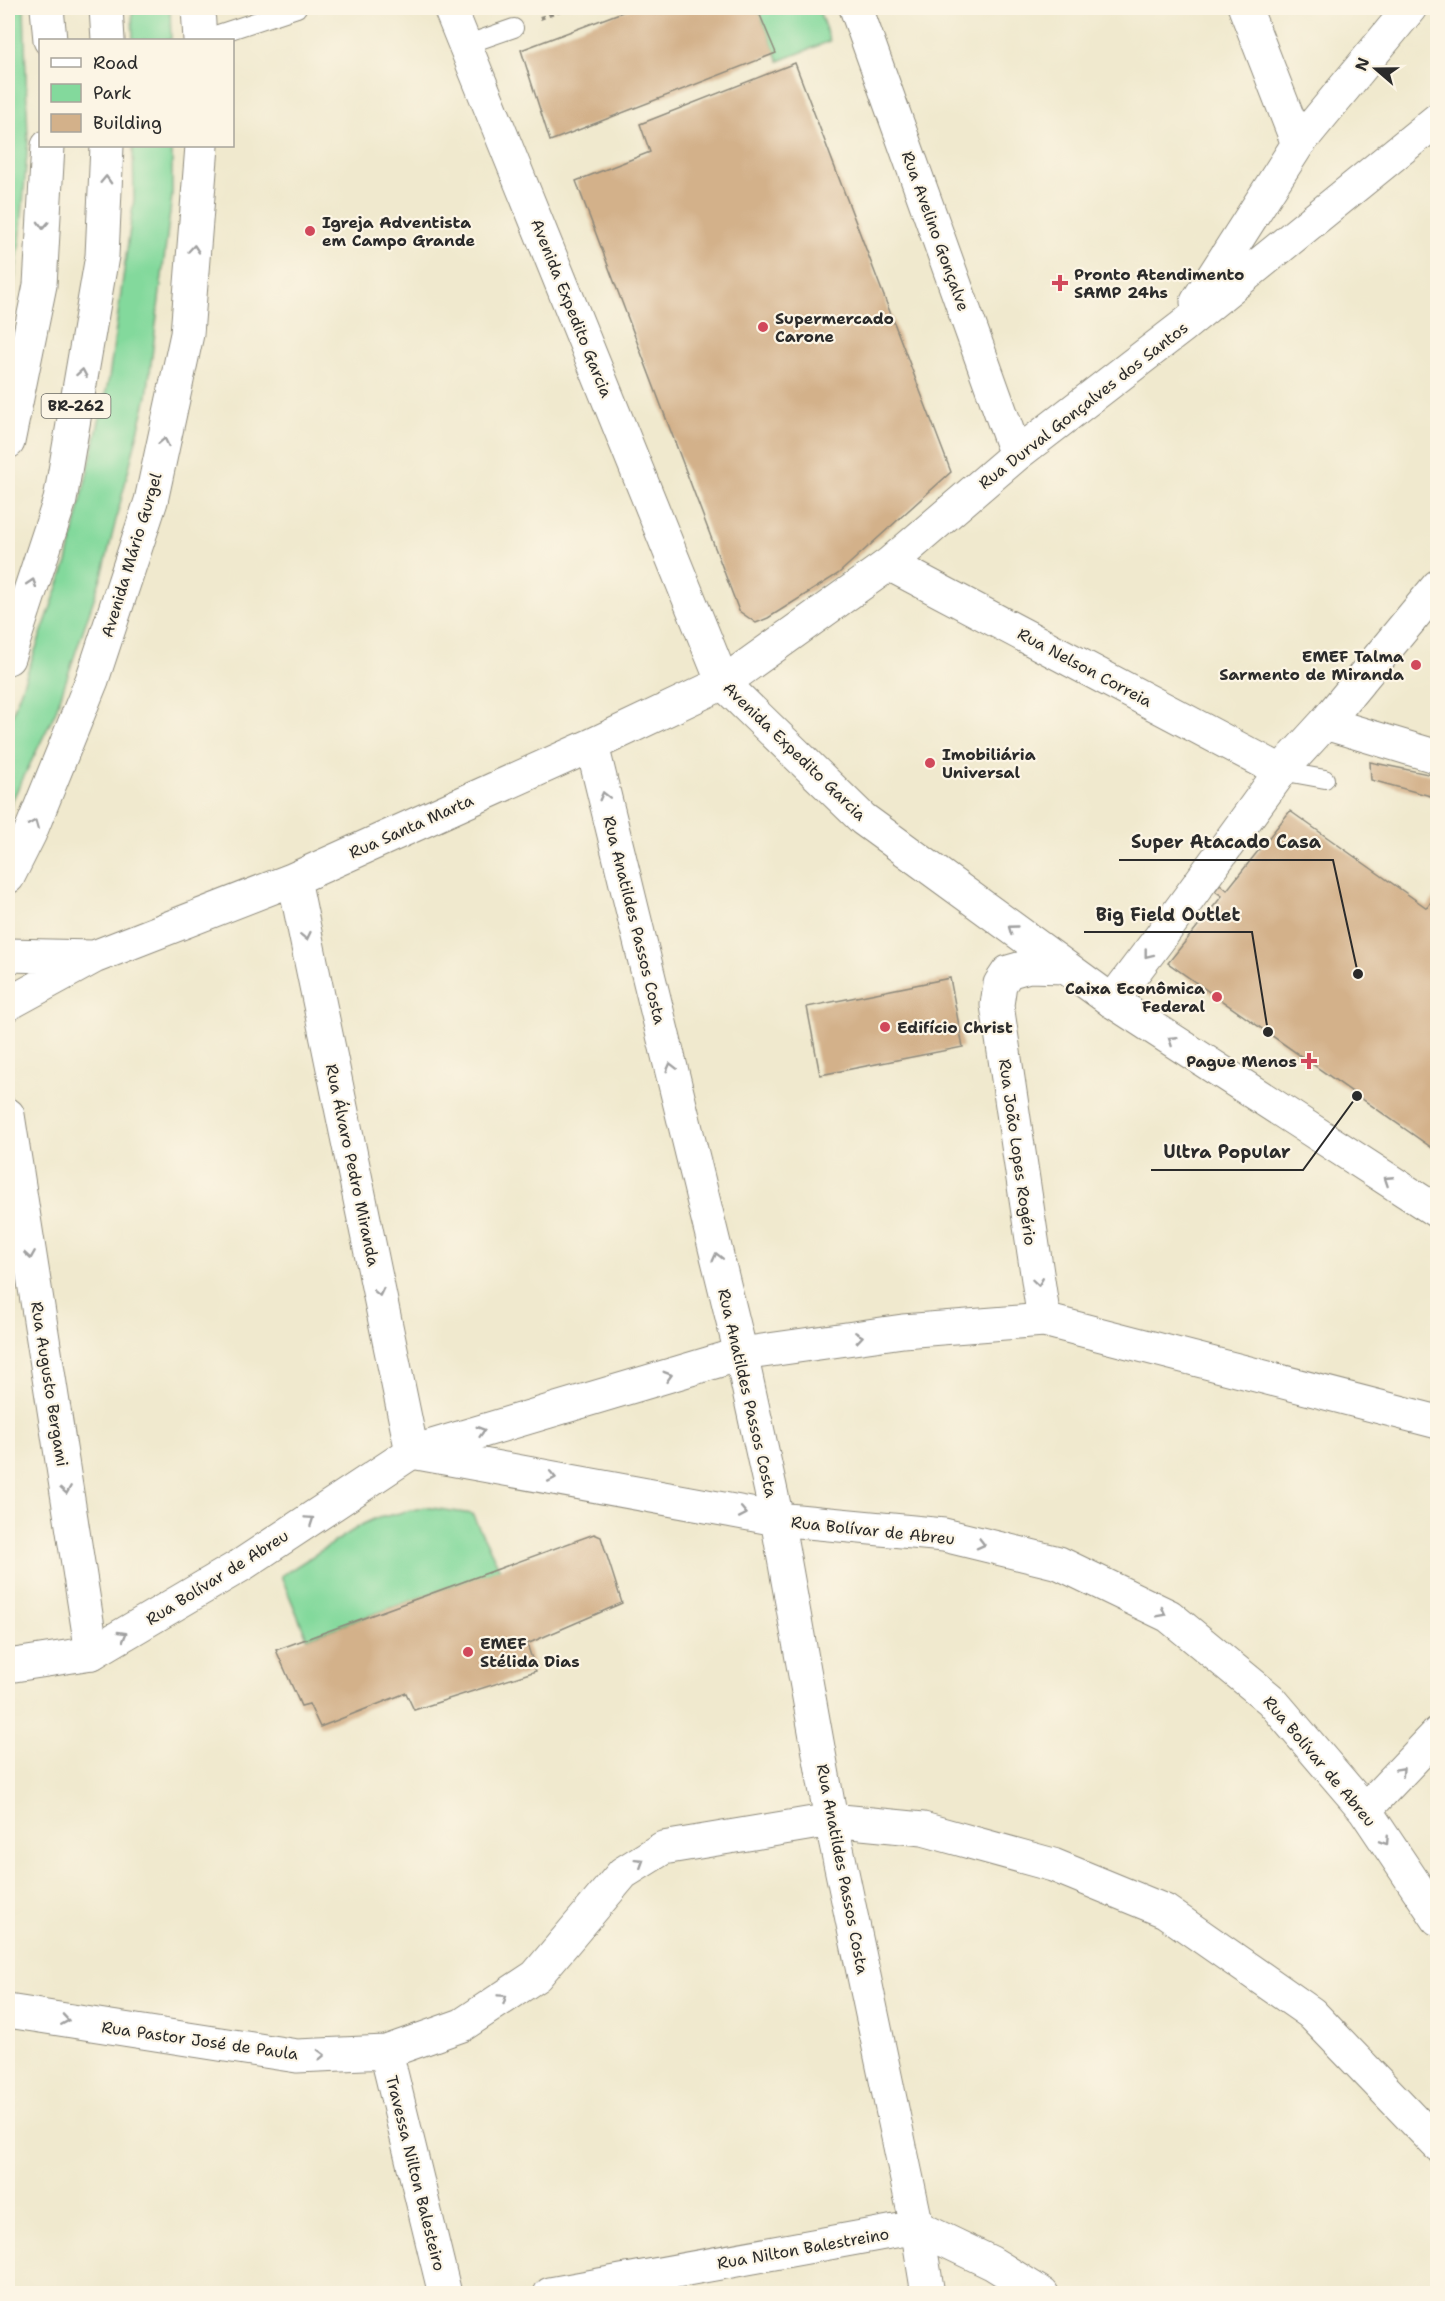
<svg xmlns="http://www.w3.org/2000/svg" width="1445" height="2301" font-family="'Shantell Sans',sans-serif">
	<rect width="100%" height="100%" fill="#fcf5e5"/>
	<filter id="ink" filterUnits="userSpaceOnUse"><feTurbulence type="fractalNoise" baseFrequency=".0167" numOctaves="2"/><feDisplacementMap in="SourceGraphic" scale="12" xChannelSelector="R" yChannelSelector="G"/><feConvolveMatrix kernelMatrix="1 2 1 2 8 2 1 2 1" color-interpolation-filters="sRGB"/></filter>
	<filter id="wash" filterUnits="userSpaceOnUse"><feTurbulence type="fractalNoise" baseFrequency=".008" numOctaves="4" result="noise"/><feDisplacementMap in="SourceGraphic" scale="24" xChannelSelector="R" yChannelSelector="G"/><feGaussianBlur stdDeviation="1.35" result="paint"/><feColorMatrix in="noise" values="0 0 0 0 0 0 0 0 0 0 0 0 0 0 0 0 0 1.4 0 .05"/><feComposite in="paint" operator="in"/></filter>
	<g filter="url(#wash)">
		<rect width="100%" height="100%" fill="#f0e9ce"/>
		<path fill="#83d99c" stroke="#578264" stroke-width="1.5" d="M8,8H24L28,141L20,241L8,322Z
			M132,8H170L171,40H133Z
			M757,8H818L830,41L779,61Z
			M133,146H172V196L147,396L103,572L55,713L8,809V726L67,562L109,378L134,199Z
			M425,1507L472,1514L500,1569L307,1638L281,1576L363,1524L374,1519Z"/>
		<g id="blocks">
			<path fill="#d3b18a" d="M633,8H757L776,53L550,141L521,50Z
				M795,63L951,472L838,574L768,618L756,623L739,611L576,181L650,152L640,124Z
				M1370,762L1438,776V798L1371,780Z
				M1290,811L1427,908L1438,892V1152L1168,963L1222,896L1215,891L1220,884L1227,890Z
				M950,978L963,1047L820,1075L807,1007Z
				M594,1534L601,1537L622,1603L527,1644L536,1671L414,1710L406,1693L320,1727L309,1704L301,1706L276,1650Z"/>
		</g>
	</g>
	<g filter="url(#ink)">
		<use href="#blocks" fill-opacity="0" stroke="#8e8a7c" stroke-width="1.5"/>
		<g fill="none" stroke-linecap="round" stroke-linejoin="round">
			<defs>
				<path id="service" d="M200,40L297,8
					M465,45L514,28
					M1281,771L1325,779"/>
				<path id="minor" d="M856,8L1016,455
					M1245,8L1298,144
					M1197,302L1298,144L1410,8
					M889,564L1281,771
					M1325,723L1438,586
					M592,745L741,1354L777,1519L831,1820L917,2227L928,2294
					M294,879L412,1452L777,1519L944,1535L1059,1563L1169,1616L1271,1700L1365,1810L1438,1919
					M8,955L92,957
					M1112,1001L1159,939L1281,771L1325,723L1438,757
					M8,1004L94,957L294,879L592,745L723,683L889,564L1016,455L1182,327L1438,119
					M8,1115L92,1653
					M1044,1320L997,1005L1000,984L1008,972L1029,966L1065,967
					M1365,1810L1438,1733
					M8,2011L297,2056L386,2052L462,2025L536,1976L623,1873L663,1848L831,1820L923,1829L1053,1865L1165,1911L1311,2013L1438,2145
					M386,2052L445,2294
					M550,2294L917,2227L992,2263L1042,2294"/>
				<path id="secondary" d="M198,8L200,40
					M450,8L723,683L863,819L1112,1001L1438,1212
					M8,877L30,833L92,680L151,501L187,334L202,146
					M8,1666L92,1653L243,1564L412,1452L741,1354L903,1331L1044,1320L1438,1422"/>
				<path id="primary" d="M47,8L50,40
					M106,8L108,40
					M8,442L40,285L48,146
					M8,658L60,500L102,256L107,146"/>
			</defs>
			<use href="#service" stroke="#8e8a7c" stroke-width="20"/>
			<use href="#minor" stroke="#8e8a7c" stroke-width="35"/>
			<use href="#secondary" stroke="#8e8a7c" stroke-width="35"/>
			<use href="#primary" stroke="#8e8a7c" stroke-width="35"/>
			<path stroke="#8e8a7c" stroke-width="4" stroke-dasharray="4.5 4.5" stroke-linecap="butt" d="M540,18L569,8"/>
			<use href="#service" stroke="#fff" stroke-width="18"/>
			<use href="#minor" stroke="#fff" stroke-width="33"/>
			<use href="#secondary" stroke="#fff" stroke-width="33"/>
			<use href="#primary" stroke="#fff" stroke-width="33"/>
		</g>
		<defs><path id="oneway-chevron" d="M-2-3.5L2.5 0L-2 3.5" fill="none" stroke-width="1.6" stroke-linecap="round" stroke-linejoin="round" transform="scale(1.5)"/></defs>
		<g stroke="#a0a0a0">
			<use href="#oneway-chevron" transform="translate(106 180) rotate(-88)"/>
			<use href="#oneway-chevron" transform="translate(43 225) rotate(93)"/>
			<use href="#oneway-chevron" transform="translate(194 249) rotate(-85)"/>
			<use href="#oneway-chevron" transform="translate(82 373) rotate(-80)"/>
			<use href="#oneway-chevron" transform="translate(164 442) rotate(-78)"/>
			<use href="#oneway-chevron" transform="translate(32 583) rotate(-72)"/>
			<use href="#oneway-chevron" transform="translate(604 796) rotate(-104)"/>
			<use href="#oneway-chevron" transform="translate(34 824) rotate(-68)"/>
			<use href="#oneway-chevron" transform="translate(1012 929) rotate(-144)"/>
			<use href="#oneway-chevron" transform="translate(306 936) rotate(78)"/>
			<use href="#oneway-chevron" transform="translate(1148 954) rotate(128)"/>
			<use href="#oneway-chevron" transform="translate(1172 1040) rotate(-147)"/>
			<use href="#oneway-chevron" transform="translate(671 1067) rotate(-104)"/>
			<use href="#oneway-chevron" transform="translate(1388 1180) rotate(-147)"/>
			<use href="#oneway-chevron" transform="translate(30 1255) rotate(81)"/>
			<use href="#oneway-chevron" transform="translate(717 1257) rotate(-104)"/>
			<use href="#oneway-chevron" transform="translate(1038 1282) rotate(82)"/>
			<use href="#oneway-chevron" transform="translate(379 1292) rotate(78)"/>
			<use href="#oneway-chevron" transform="translate(859 1337) rotate(-8)"/>
			<use href="#oneway-chevron" transform="translate(668 1376) rotate(-16)"/>
			<use href="#oneway-chevron" transform="translate(481 1431) rotate(-16)"/>
			<use href="#oneway-chevron" transform="translate(552 1477) rotate(11)"/>
			<use href="#oneway-chevron" transform="translate(66 1490) rotate(81)"/>
			<use href="#oneway-chevron" transform="translate(743 1513) rotate(11)"/>
			<use href="#oneway-chevron" transform="translate(310 1520) rotate(-34)"/>
			<use href="#oneway-chevron" transform="translate(981 1544) rotate(14)"/>
			<use href="#oneway-chevron" transform="translate(1162 1613) rotate(28)"/>
			<use href="#oneway-chevron" transform="translate(123 1635) rotate(-30)"/>
			<use href="#oneway-chevron" transform="translate(1401 1771) rotate(-47)"/>
			<use href="#oneway-chevron" transform="translate(1385 1841) rotate(57)"/>
			<use href="#oneway-chevron" transform="translate(640 1862) rotate(-32)"/>
			<use href="#oneway-chevron" transform="translate(503 1998) rotate(-34)"/>
			<use href="#oneway-chevron" transform="translate(65 2020) rotate(9)"/>
			<use href="#oneway-chevron" transform="translate(321 2055) rotate(-2)"/>
		</g>
	</g>
	<g fill="#d1495b" stroke="#fcf5e5" stroke-width="2">
		<circle cx="310" cy="231" r="6"/>
		<path d="M1057 274h6v6h6v6h-6v6h-6v-6h-6v-6h6z"/>
		<circle cx="763" cy="327" r="6"/>
		<circle cx="1416" cy="665" r="6"/>
		<circle cx="930" cy="763" r="6"/>
		<circle cx="1217" cy="997" r="6"/>
		<circle cx="885" cy="1027" r="6"/>
		<path d="M1306 1052h6v6h6v6h-6v6h-6v-6h-6v-6h6z"/>
		<circle cx="468" cy="1652" r="6"/>
	</g>
	<g text-anchor="middle" stroke-width="4.5" stroke-linejoin="round" paint-order="stroke">
		<rect fill="#fcf5e5" stroke="#6a6863" stroke-width="1.5" x="41.5" y="394" width="69" height="24" rx="4.5"/>
		<g font-size="15" font-weight="bold" fill="#2b2b2b">
			<text x="76" y="411">BR-262</text>
		</g>
		<g font-size="16" font-weight="bold" fill="#2b2b2b" stroke="#fcf5e5" text-anchor="start">
			<text x="322" y="228">Igreja Adventista<tspan x="322" dy="18">em Campo Grande</tspan></text>
			<text x="1074" y="280">Pronto Atendimento<tspan x="1074" dy="18">SAMP 24hs</tspan></text>
			<text x="775" y="324">Supermercado<tspan x="775" dy="18">Carone</tspan></text>
			<text x="1404" y="662" text-anchor="end">EMEF Talma<tspan x="1404" dy="18">Sarmento de Miranda</tspan></text>
			<text x="942" y="760">Imobiliária<tspan x="942" dy="18">Universal</tspan></text>
			<text x="1205" y="994" text-anchor="end">Caixa Econômica<tspan x="1205" dy="18">Federal</tspan></text>
			<text x="897" y="1033">Edifício Christ</text>
			<text x="1297" y="1067" text-anchor="end">Pague Menos</text>
			<text x="480" y="1649">EMEF<tspan x="480" dy="18">Stélida Dias</tspan></text>
		</g>
		<g font-size="16" fill="#2b2b2b" stroke="#fcf5e5">
			<text transform="translate(936 231) rotate(70)" y="6">Rua Avelino Gonçalve</text>
			<text transform="translate(572 308) rotate(68)" y="6">Avenida Expedito Garcia</text>
			<text transform="translate(1083 405) rotate(-38)" y="6">Rua Durval Gonçalves dos Santos</text>
			<text transform="translate(131 555) rotate(-73)" y="6">Avenida Mário Gurgel</text>
			<text transform="translate(1085 667) rotate(28)" y="6">Rua Nelson Correia</text>
			<text transform="translate(795 751) rotate(44)" y="6">Avenida Expedito Garcia</text>
			<text transform="translate(411 826) rotate(-24)" y="6">Rua Santa Marta</text>
			<text transform="translate(635 920) rotate(76)" y="6">Rua Anatildes Passos Costa</text>
			<text transform="translate(1018 1152) rotate(82)" y="6">Rua João Lopes Rogério</text>
			<text transform="translate(353 1165) rotate(78)" y="6">Rua Álvaro Pedro Miranda</text>
			<text transform="translate(50 1384) rotate(81)" y="6">Rua Augusto Bergami</text>
			<text transform="translate(748 1393) rotate(77)" y="6">Rua Anatildes Passos Costa</text>
			<text transform="translate(873 1530) rotate(6)" y="6">Rua Bolívar de Abreu</text>
			<text transform="translate(217 1577) rotate(-32)" y="6">Rua Bolívar de Abreu</text>
			<text transform="translate(1320 1761) rotate(50)" y="6">Rua Bolívar de Abreu</text>
			<text transform="translate(843 1869) rotate(79)" y="6">Rua Anatildes Passos Costa</text>
			<text transform="translate(200 2040) rotate(8)" y="6">Rua Pastor José de Paula</text>
			<text transform="translate(416 2173) rotate(76)" y="6">Travessa Nilton Balesteiro</text>
			<text transform="translate(803 2248) rotate(-10)" y="6">Rua Nilton Balestreino</text>
		</g>
	</g>
	<path fill="none" stroke="#2b2b2b" stroke-width="2" d="M1358 974L1333 860H1119M1268 1032L1252 932H1084M1357 1096L1303 1170H1151"/>
	<g fill="#2b2b2b" stroke="#fcf5e5" stroke-width="2">
		<circle cx="1358" cy="974" r="6"/>
		<circle cx="1268" cy="1032" r="6"/>
		<circle cx="1357" cy="1096" r="6"/>
	</g>
	<g font-size="18" text-anchor="middle" font-weight="bold" fill="#2b2b2b" stroke="#fcf5e5" stroke-width="4.5" stroke-linejoin="round" paint-order="stroke">
		<text x="1226" y="848">Super Atacado Casa</text>
		<text x="1168" y="921">Big Field Outlet</text>
		<text x="1227" y="1158">Ultra Popular</text>
	</g>
	<rect width="1445" height="2301" fill="none" stroke="#fcf5e5" stroke-width="30"/>
	<rect x="39" y="39" width="195" height="108" fill="#fcf5e5" stroke="#a8a49b" stroke-width="1.5"/>
	<rect x="51" y="58" width="30" height="9" fill="#ffffff" stroke="#a8a49b" stroke-width="1.5"/>
	<text x="93" y="69" font-size="18" fill="#2b2b2b">Road</text>
	<rect x="51" y="84" width="30" height="18" fill="#83d99c" stroke="#a8a49b" stroke-width="1.5"/>
	<text x="93" y="99" font-size="18" fill="#2b2b2b">Park</text>
	<rect x="51" y="114" width="30" height="18" fill="#d3b18a" stroke="#a8a49b" stroke-width="1.5"/>
	<text x="93" y="129" font-size="18" fill="#2b2b2b">Building</text>
	<g transform="translate(1376 69) rotate(290)" stroke="#fcf5e5" stroke-width="4.5" paint-order="stroke">
	<path d="M0-4.5L10 22L0 15L-10 22Z" fill="#2b2b2b"/>
	<text y="-9" font-size="16" font-weight="bold" text-anchor="middle" fill="#2b2b2b">N</text>
	</g>
</svg>
